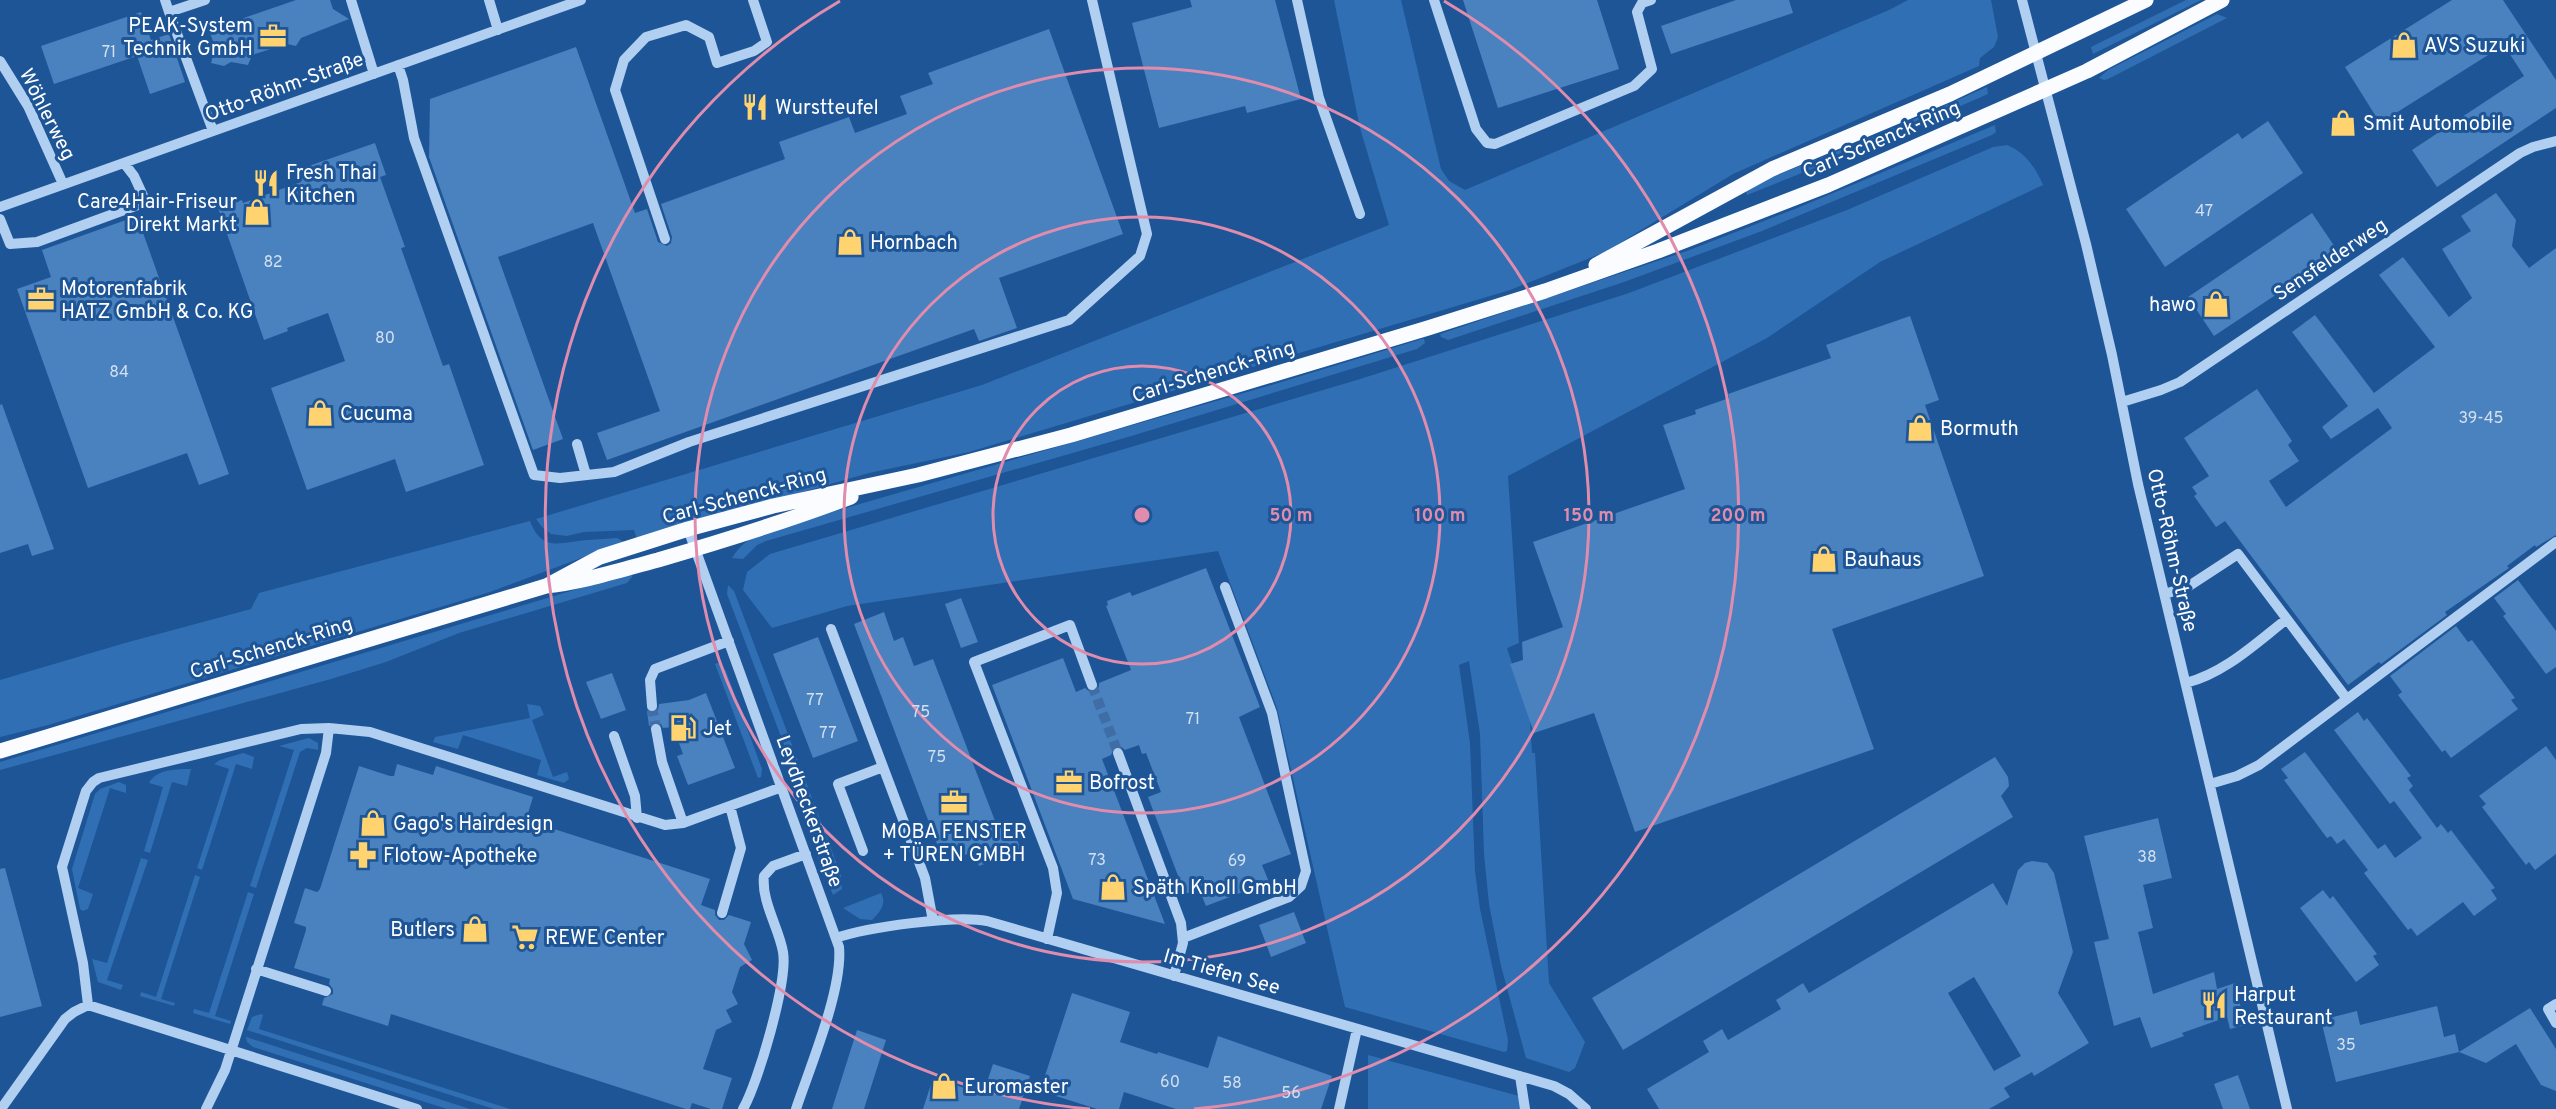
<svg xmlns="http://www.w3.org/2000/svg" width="2556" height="1109" font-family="Overpass,sans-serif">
	<rect width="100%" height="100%" fill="#1d5597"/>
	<path fill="#316fb4" d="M1334,0H1401L1441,169L1449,181L1465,190L1889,10L1908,0H1991L1998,37L1994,47L1980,58L1979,66L1733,174L1605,252L1510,290L969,452L869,473L637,539L634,530L584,532L567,536L551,534L542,527L536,519L982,385L1389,225L1360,128Z
		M2186,0H2201L2093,54L2091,47Z
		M2217,14L2227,18L2108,79L2104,80L2099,78L2108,70Z
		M1987,87L1988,94L1857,151L1747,195L1745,188L1878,135Z
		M1995,125L1996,132L1992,135L1762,231L1624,282L1448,340L1441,337L1440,334L1687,251L1795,209Z
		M2007,145C2025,152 2035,167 2043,185L1880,262L1767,338L1508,476L1519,643L1507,648L1530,720L1532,753H1535L1549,983L1585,1042L1575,1068L1569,1072L1526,1058L1501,966L1489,904L1484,854L1480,734L1469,661L1459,665L1470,743L1475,871L1480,909L1508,1040L1507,1051L1504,1052L1345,1007L1277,708L1218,551L847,606L772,628L743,590L747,572L770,554L1357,380L1629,293L1847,210L1993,147Z
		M1422,339H1424L1425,343L1417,349L1128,437L766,541L757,545L743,559L732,558C739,546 750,538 763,532L1268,386Z
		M530,521C542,553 561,542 587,540C597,539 607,539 617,538L624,542L490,592L48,725L0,737V680L125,643L251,609L259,593Z
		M631,573L632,577L627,583L459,633L386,662L331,679L0,770V762Z
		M728,585L734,591L841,875L842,889L833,895L817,856L805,800L727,594Z
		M717,663L721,664L726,671L762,769L761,777L758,778L715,664Z
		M527,704L540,706L544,715L532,720L553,777L567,772L569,779L564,783L537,775L541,760L463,735L458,749L433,742L435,737L530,718Z
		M309,738L318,743V750L307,748L300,752L256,888L250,886L294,750L279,746Z
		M243,753L254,757L252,769L236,764L202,870L197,868L229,769L214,764L220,760Z
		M191,769L187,786L172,782L150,853L144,851L163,787L149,783C156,769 177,769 191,769Z
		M119,782L126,785V793L110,788L78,888L93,894L88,909L83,911L80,909L72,869L95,794L100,789Z
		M141,858L148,860L107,980L123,985L121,990L98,982L92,959L107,963Z
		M195,875L200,877L161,999L175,1003L174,1006L140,996L141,992L156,997Z
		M248,892L254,894L215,1016L231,1021L230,1024L193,1013L194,1009L209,1013Z
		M881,893C887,904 880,912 872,920L860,919L843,908Z
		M261,1014L263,1015L259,1029L510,1109H494L247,1030L252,1017Z
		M246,1037L470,1109H447L253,1047L247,1042Z
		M1368,1055L1519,1096L1521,1109H1368Z"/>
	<path fill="#4a81bf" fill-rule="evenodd" d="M296,0H330L333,9L349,19L301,38L296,46L287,44L252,55L248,65L231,62L224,66L211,63L215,47L209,30Z
		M1190,0H1275L1301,99L1247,113L1245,106L1159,128L1132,23L1192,7Z
		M1463,0H1597L1619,69L1498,108Z
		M1736,0H1789L1793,13L1671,54L1661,26Z
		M2452,0H2503L2556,80V108L2437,187L2412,150L2524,76L2504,45L2380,123L2345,67Z
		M141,12L151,40L169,34L185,82L150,94L137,56L54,84L41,46Z
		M1049,29L1123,234L999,278L1017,328L979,341L974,329L607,460L597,433L660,411L593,223L498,257L563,439L533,450L429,157L430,99L576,47L635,213L647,209L658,242L667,246L671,243L672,237L661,204L785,159L779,142L849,117L855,133L907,114L900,96L933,84L928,73Z
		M2268,121L2303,173L2165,267L2126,209L2238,133L2242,139Z
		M375,143L386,175L380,177L405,247L401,248L443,366L449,364L484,465L406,492L395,459L307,490L271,388L345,361L328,313L287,328L288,331L264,340L218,208L242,200L243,203L301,182L297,170Z
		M2496,193L2516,220L2512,246L2529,268L2556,248V535L2536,547L2535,545L2507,566L2509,568L2445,612L2447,615L2381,664L2379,662L2348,685L2225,521L2216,527L2194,496L2197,494L2192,487L2209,476L2184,438L2257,389L2292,441L2288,445L2299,461L2269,481L2286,507L2392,428L2378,408L2331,439L2322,427L2348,406L2292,332L2315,315L2374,393L2435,347L2379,275L2403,257L2449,317L2472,298L2442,249L2471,231L2461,216Z
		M2312,213L2339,253L2214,336L2188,297Z
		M137,216L229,474L199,485L187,453L88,488L17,289L51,277L42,250Z
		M1910,316L1939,400L1925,405L1984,576L1832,629L1874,749L1635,832L1594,713L1534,733L1510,664L1523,660L1522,642L1563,627L1533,542L1685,489L1663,425L1696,414L1695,410L1729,398L1728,394L1831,358L1826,345Z
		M2,404L54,549L32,556L28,544L0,553V405Z
		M1206,568L1260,707L1239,717L1291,854L1262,865L1269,882L1206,906L1199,889L1185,894L1148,797L1161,792L1146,753L1142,754L1139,745L1125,750L1120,746H1115L1111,755L1102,759L1165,924L1073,899L992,685L1063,658L1076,692L1085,688L1090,692H1095L1099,687V683L1131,670L1106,606L1108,605L1107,601L1130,592L1132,596Z
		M2518,580L2556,631V667L2546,674L2503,616L2506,614L2494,598Z
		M961,598L978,642L961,648L945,604Z
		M884,612L894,641L903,637L914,666L933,659L997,826L1010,821L1021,850L979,866L973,852L959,857L954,843L939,849L854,624Z
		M2456,626L2468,642L2472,640L2515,698L2511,700L2518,709L2451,758L2445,750L2442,752L2398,695L2402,692L2390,676Z
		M818,637L858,741L813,758L773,654Z
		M612,673L626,710L601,719L586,682Z
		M706,693L735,768L688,785L677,756L683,754L673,727L663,728L661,724L655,722L649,726L647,711L653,713L658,710L659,704L689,700Z
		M2358,712L2364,721L2367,718L2411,776L2407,778L2413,786L2409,790L2437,828L2441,824L2448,833L2451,830L2495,888L2491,890L2497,899L2474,916L2463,902L2417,936L2411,928L2408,930L2364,873L2368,870L2344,839L2337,844L2331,836L2327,838L2284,780L2288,778L2281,769L2305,752L2378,849L2385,844L2395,858L2422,838L2394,801L2390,804L2334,730Z
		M2546,746L2556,760V854L2535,870L2529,862L2526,865L2482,807L2486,804L2479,796Z
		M1995,757L2008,777L2009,786L2001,796L2013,817L1623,1050L1592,998Z
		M397,764L433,775L436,766L533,797L526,820L710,879L701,905L715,910V915L719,920H724L729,915L751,922L744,944L752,960L740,967L732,992L738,1004L726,1010L732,1022L716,1030L703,1069L732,1078L722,1109H711L692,1103L690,1109H686L391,1014L388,1026L322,1005L324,998L333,994V989L329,984L330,979L294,968L306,930V927L294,923L305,888L317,892L320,889L359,766L390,776H394Z
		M2158,818L2172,878L2143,885L2153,928L2138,932L2153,994L2214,972L2217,989L2235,983L2245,1025L2230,1029L2227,1017L2182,1033L2184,1036L2151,1048L2140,1017L2114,1026L2094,942L2109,939L2084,836Z
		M2032,861L2047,863L2054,873L2073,952L2058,993L2089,1043L2034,1076L2032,1072L2004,1088L2010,1097L1989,1109H1659L1647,1089L1709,1052L1703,1041L1722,1029L1728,1040L1781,1009L1776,1000L1803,983L1809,993L1993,883L2007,906L2018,870L2025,863ZM1974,977L2021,1056L1994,1071L1948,993Z
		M5,868L42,1006L0,1017V869Z
		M2323,890L2330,899L2333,896L2377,954L2373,956L2379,965L2356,982L2300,908Z
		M1294,912L1306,943L1271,957L1259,925Z
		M1072,993L1130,1012L1120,1042L1157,1054L1158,1052L1208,1068L1218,1036L1332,1076L1321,1109H1176L1124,1092L1119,1109H1097L1040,1091Z
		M2437,1006L2444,1037L2455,1034L2459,1052L2336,1082L2321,1020L2357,1011L2360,1025Z
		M2530,1008L2556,1049V1091L2541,1085L2516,1044L2486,1063L2459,1052Z
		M857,1030L886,1040L864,1109H832Z
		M993,1064L1030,1076L1019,1109H923L933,1078L983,1094Z
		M2238,1075L2250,1109H2223L2214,1084Z"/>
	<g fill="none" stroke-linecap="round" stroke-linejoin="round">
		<path stroke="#3f6ea7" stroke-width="10" stroke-dasharray="10 5" stroke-linecap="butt" d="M1092,685L1118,753
			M652,706L656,729"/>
		<path stroke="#b1cff0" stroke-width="10" d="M165,0L169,12
			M205,0L169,12L213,131
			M351,0L374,74
			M489,0L498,30
			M1297,0L1319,98L1360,214
			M1434,0L1476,129L1487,143L1495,144L1634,86L1652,69L1637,12L1642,3L1651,0
			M2022,0L2086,244L2112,355L2138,484L2287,1109
			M0,61L28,106L63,184
			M398,65L403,80L414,138L534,475L560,478L614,472L689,442L1069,320L1140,256L1147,234L1092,0
			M0,207L581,0
			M0,219L10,244L37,242L146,202L134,176L124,163
			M665,239L615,90L624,60L646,37L686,25L709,37L717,63L754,51L767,42L753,0
			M2122,402L2161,390L2180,382L2520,153L2533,147L2556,141
			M577,444L586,475
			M688,529L839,947C843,989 810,1067 796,1109
			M2165,594L2189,586L2238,554L2347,699
			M831,629L925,878L933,921
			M2186,683C2225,673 2256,643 2287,619
			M652,706L650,680L655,669L729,641
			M656,729L662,762L683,823
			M614,736L635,796L637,818
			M1118,753L1181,923L1183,943L1174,976
			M2210,784L2237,776L2259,765L2556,542
			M863,851L838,784L883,767
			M722,913L741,848L730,806
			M836,938C868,927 955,915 987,921L1554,1086L1569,1094L1586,1109
			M1183,938L1289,897L1301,886L1306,871L1272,713L1225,587
			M1047,939L1057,893L1053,868L974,662L1070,625L1092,685
			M256,969L326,991
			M2556,1004L2548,1009L2556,1023
			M88,1005L83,963L62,867L86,791L93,782L99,778L301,729L329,728L370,732L665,825L683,823L782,787
			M1520,1076L1525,1109
			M1,1109L65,1019L74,1012L88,1005L417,1109
			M206,1109L225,1070L326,753L329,728
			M743,1109C758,1083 788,981 783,952C779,928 761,901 764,876L773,866L806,854
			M1339,1109L1357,1029"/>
		<path stroke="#fafcff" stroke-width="15" d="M1596,265L1772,169L1950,94L2146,0
			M546,586L600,557L688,529L773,506L918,475L1071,435L1428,328L1545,291L1658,251L1828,185L2087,71L2222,0
			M0,751L546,586C584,582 620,570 658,560C723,541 787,521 851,497"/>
	</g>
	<g fill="none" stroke="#e08cad" stroke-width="3">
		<circle cx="1142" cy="515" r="149"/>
		<circle cx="1142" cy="515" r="298"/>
		<circle cx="1142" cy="515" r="447"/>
		<path d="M1090 1109A596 596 0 0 1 840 1M1444 1A596 596 0 0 1 1194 1109"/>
	</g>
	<defs>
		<symbol id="office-bare" viewBox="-9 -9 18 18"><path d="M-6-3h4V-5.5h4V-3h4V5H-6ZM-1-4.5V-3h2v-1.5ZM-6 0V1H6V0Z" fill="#ffd370" stroke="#1d5597" stroke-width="2.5" paint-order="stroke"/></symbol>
		<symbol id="shop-bare" viewBox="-9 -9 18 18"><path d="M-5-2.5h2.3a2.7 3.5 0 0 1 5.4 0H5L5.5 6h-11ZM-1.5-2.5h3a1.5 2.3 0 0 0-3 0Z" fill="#ffd370" stroke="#1d5597" stroke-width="2.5" paint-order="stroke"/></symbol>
		<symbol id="restaurant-bare" viewBox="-9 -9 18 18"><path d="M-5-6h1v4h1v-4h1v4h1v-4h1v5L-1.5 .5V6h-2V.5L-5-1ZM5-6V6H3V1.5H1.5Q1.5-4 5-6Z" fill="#ffd370" stroke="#1d5597" stroke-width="2.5" paint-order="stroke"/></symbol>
		<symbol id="fuel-bare" viewBox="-9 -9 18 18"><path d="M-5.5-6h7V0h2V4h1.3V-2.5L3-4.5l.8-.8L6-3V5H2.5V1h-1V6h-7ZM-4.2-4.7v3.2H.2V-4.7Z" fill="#ffd370" stroke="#1d5597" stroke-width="2.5" paint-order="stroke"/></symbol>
		<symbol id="pharmacy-bare" viewBox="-9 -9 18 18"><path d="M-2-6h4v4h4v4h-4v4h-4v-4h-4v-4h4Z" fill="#ffd370" stroke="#1d5597" stroke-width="2.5" paint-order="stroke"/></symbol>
		<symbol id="supermarket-bare" viewBox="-9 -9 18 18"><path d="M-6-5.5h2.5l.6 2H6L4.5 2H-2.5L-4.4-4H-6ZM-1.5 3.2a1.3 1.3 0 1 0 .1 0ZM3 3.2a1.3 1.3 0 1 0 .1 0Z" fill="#ffd370" stroke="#1d5597" stroke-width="2.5" paint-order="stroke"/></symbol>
	</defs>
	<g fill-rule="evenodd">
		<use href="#office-bare" x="254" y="17" width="38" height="38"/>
		<use href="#shop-bare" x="2385" y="26" width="38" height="38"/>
		<use href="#restaurant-bare" x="736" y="88" width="38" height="38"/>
		<use href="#shop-bare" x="2324" y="104" width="38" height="38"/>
		<use href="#restaurant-bare" x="247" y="164" width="38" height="38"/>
		<use href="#shop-bare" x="238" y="193" width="38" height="38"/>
		<use href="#shop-bare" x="831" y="223" width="38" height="38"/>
		<use href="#office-bare" x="22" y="280" width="38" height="38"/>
		<use href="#shop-bare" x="2197" y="285" width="38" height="38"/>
		<use href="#shop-bare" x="301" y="394" width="38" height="38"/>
		<use href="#shop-bare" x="1901" y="409" width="38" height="38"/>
		<use href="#shop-bare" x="1805" y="540" width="38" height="38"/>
		<use href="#fuel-bare" x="664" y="709" width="38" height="38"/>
		<use href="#office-bare" x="1050" y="763" width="38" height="38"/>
		<use href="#office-bare" x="935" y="783" width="38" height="38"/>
		<use href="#shop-bare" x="354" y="804" width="38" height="38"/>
		<use href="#pharmacy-bare" x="344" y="836" width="38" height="38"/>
		<use href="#shop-bare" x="1094" y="868" width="38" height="38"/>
		<use href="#shop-bare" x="456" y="910" width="38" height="38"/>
		<use href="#supermarket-bare" x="506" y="918" width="38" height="38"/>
		<use href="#restaurant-bare" x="2195" y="986" width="38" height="38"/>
		<use href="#shop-bare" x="925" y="1067" width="38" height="38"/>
	</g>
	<g text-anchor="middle" stroke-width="6" stroke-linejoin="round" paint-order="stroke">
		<g font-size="16" fill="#d2e0ef">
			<text x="109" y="57">71</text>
			<text x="2204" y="216">47</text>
			<text x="273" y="267">82</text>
			<text x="385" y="343">80</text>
			<text x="119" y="377">84</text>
			<text x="2481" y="423">39-45</text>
			<text x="815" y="705">77</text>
			<text x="921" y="717">75</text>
			<text x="1193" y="724">71</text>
			<text x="828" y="738">77</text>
			<text x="937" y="762">75</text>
			<text x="2147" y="862">38</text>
			<text x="1097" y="865">73</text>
			<text x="1237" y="866">69</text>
			<text x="2346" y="1050">35</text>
			<text x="1170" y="1087">60</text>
			<text x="1232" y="1088">58</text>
			<text x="1291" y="1098">56</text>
		</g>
		<g font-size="20" fill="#fff" stroke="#1d5597" text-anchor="start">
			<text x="253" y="32" text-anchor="end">PEAK-System<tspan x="253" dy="23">Technik GmbH</tspan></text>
			<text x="2424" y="52">AVS Suzuki</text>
			<text x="775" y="114">Wurstteufel</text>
			<text x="2363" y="130">Smit Automobile</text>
			<text x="286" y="179">Fresh Thai<tspan x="286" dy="23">Kitchen</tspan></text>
			<text x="237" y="208" text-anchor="end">Care4Hair-Friseur<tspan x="237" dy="23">Direkt Markt</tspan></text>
			<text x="870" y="249">Hornbach</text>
			<text x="61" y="295">Motorenfabrik<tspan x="61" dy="23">HATZ GmbH &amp; Co. KG</tspan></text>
			<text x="2196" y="311" text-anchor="end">hawo</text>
			<text x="340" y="420">Cucuma</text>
			<text x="1940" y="435">Bormuth</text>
			<text x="1844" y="566">Bauhaus</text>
			<text x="703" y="735">Jet</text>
			<text x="1089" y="789">Bofrost</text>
			<text x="393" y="830">Gago's Hairdesign</text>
			<text x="954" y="838" text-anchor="middle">MOBA FENSTER<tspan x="954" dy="23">+ TÜREN GMBH</tspan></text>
			<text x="383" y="862">Flotow-Apotheke</text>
			<text x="1133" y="894">Späth Knoll GmbH</text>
			<text x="455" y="936" text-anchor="end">Butlers</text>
			<text x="545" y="944">REWE Center</text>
			<text x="2234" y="1001">Harput<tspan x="2234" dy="23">Restaurant</tspan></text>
			<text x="964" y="1093">Euromaster</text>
		</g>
		<g font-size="20" fill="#fff" stroke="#1d5597">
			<text transform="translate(284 86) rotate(-20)" y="7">Otto-Röhm-Straße</text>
			<text transform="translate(48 114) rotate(63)" y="7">Wöhlerweg</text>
			<text transform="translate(1881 139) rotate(-23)" y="7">Carl-Schenck-Ring</text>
			<text transform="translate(2330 259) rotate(-34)" y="7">Sensfelderweg</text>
			<text transform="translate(1213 371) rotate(-17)" y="7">Carl-Schenck-Ring</text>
			<text transform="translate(744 495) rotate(-15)" y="7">Carl-Schenck-Ring</text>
			<text transform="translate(2173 550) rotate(77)" y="7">Otto-Röhm-Straße</text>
			<text transform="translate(271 647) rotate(-17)" y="7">Carl-Schenck-Ring</text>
			<text transform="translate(810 811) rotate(70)" y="7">Leydheckerstraße</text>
			<text transform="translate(1222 971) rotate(16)" y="7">Im Tiefen See</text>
		</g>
	</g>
	<circle cx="1142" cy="515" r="9" fill="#e08cad" stroke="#1d5597" stroke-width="3"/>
	<g font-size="18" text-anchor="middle" font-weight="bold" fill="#e08cad" stroke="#1d5597" stroke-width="6" stroke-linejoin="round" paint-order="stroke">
		<text x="1291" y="521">50 m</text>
		<text x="1440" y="521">100 m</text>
		<text x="1589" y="521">150 m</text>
		<text x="1738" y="521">200 m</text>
	</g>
</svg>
